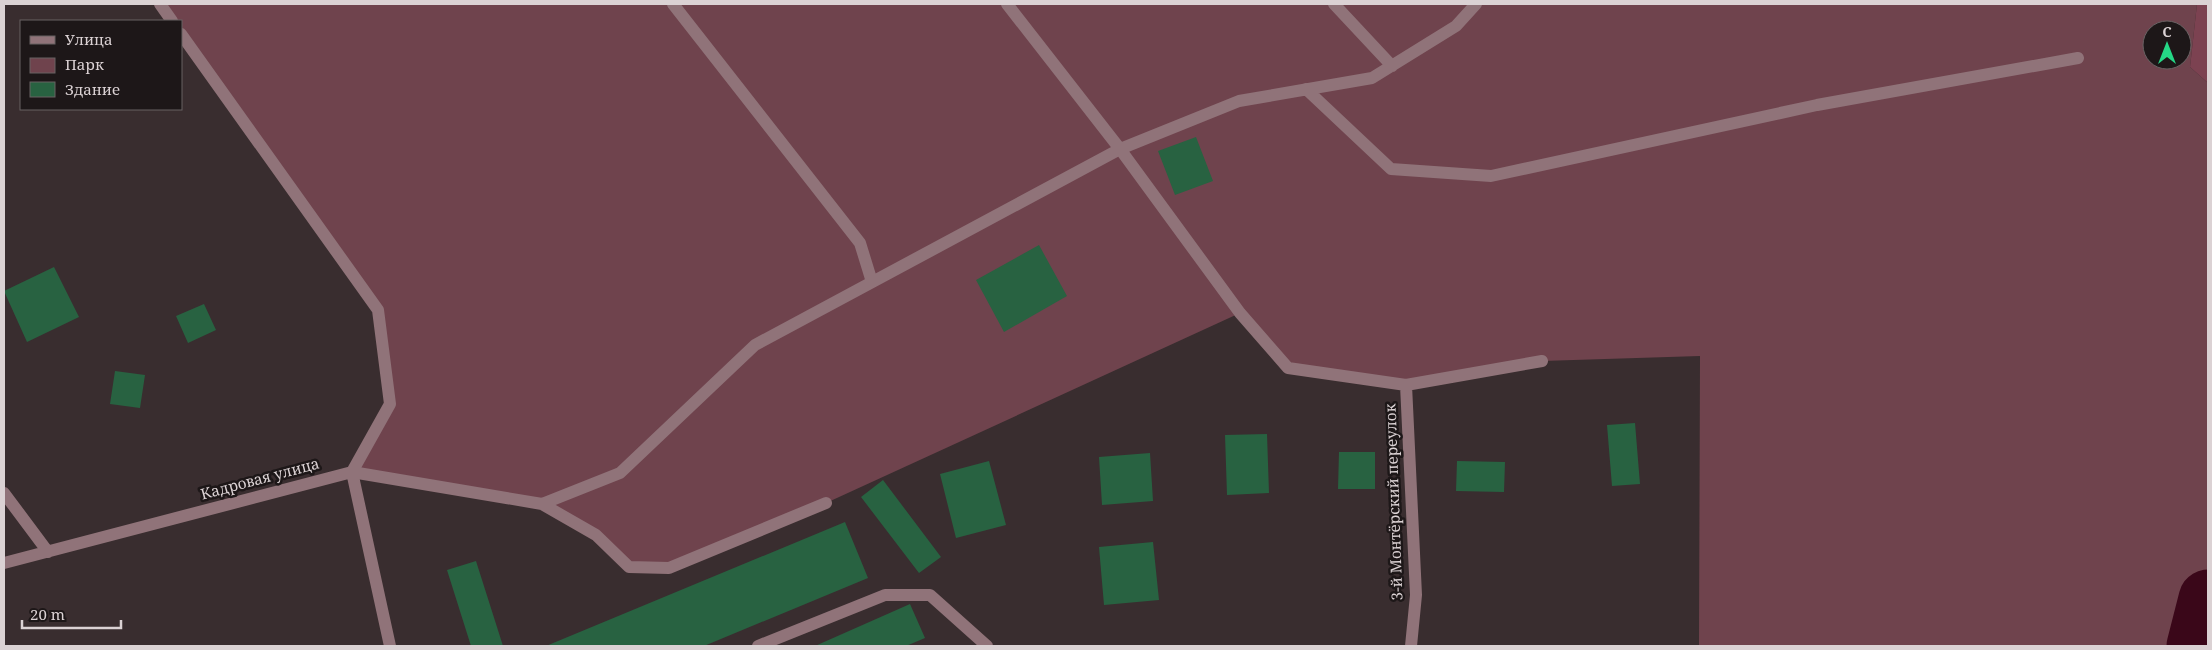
<svg xmlns="http://www.w3.org/2000/svg" width="2212" height="650" font-family="'Noto Serif',serif">
	<rect width="100%" height="100%" fill="#392d2f"/>
	<path fill="#6f434d" fill-rule="evenodd" d="M160,4H2197L2190,67L2208,83V646H1699L1700,356L1542,361L1406,385L1288,368L1240,313L826,503L669,568L629,567L596,535L542,504L352,472L389,404L378,310L181,34V21H172ZM2152,30H2182V60H2152Z"/>
	<path fill="#7c4251" d="M2197,4H2208V83L2190,67Z"/>
	<g fill="none" stroke-linecap="round" stroke-linejoin="round">
		<path stroke="#3a0719" stroke-width="59" d="M2196,646L2208,599"/>
	</g>
	<path fill="#286241" d="M1196,137L1213,181L1175,195L1158,151Z
		M1039,245L1067,296L1004,332L976,280Z
		M54,267L79,317L27,342L4,291Z
		M204,304L216,330L188,343L176,316Z
		M115,371L145,375L140,408L110,404Z
		M1635,423L1640,484L1612,486L1607,425Z
		M1267,434L1269,493L1227,495L1225,435Z
		M1339,452H1375V489H1338Z
		M1150,453L1153,501L1102,505L1099,457Z
		M989,461L1006,525L956,538L940,474Z
		M1457,461L1505,462L1504,492L1456,491Z
		M883,480L941,557L919,573L861,497Z
		M845,522L868,578L704,646H546Z
		M1153,542L1159,600L1104,605L1099,547Z
		M476,561L503,646H471L447,570Z
		M910,604L925,638L906,646H815Z"/>
	<g fill="none" stroke-linecap="round" stroke-linejoin="round">
		<path stroke="#907379" stroke-width="12" d="M160,4L172,21
			M673,4L860,243L872,282
			M1007,4L1120,149L1240,313L1288,368L1406,385L1542,361
			M1334,4L1392,66
			M181,34L378,310L390,404L352,472
			M1306,89L1391,169L1491,176L1817,105L2078,58
			M1406,385L1416,595L1411,646
			M352,472L390,646
			M4,493L48,552
			M542,504L620,473L755,345L1120,149L1239,101L1372,78L1456,26L1476,4
			M4,563L352,472L542,504L596,535L629,567L669,568L826,503
			M758,646L885,595H930L987,646"/>
	</g>
	<g text-anchor="middle" stroke-width="5" stroke-linejoin="round" paint-order="stroke">
		<g font-size="15" fill="#dbd2d4" stroke="#1d1718">
			<text transform="translate(260 479) rotate(-15)" y="5">Кадровая улица</text>
			<text transform="translate(1394 502) rotate(-92)" y="5">3-й Монтёрский переулок</text>
		</g>
	</g>
	<rect width="2212" height="650" fill="none" stroke="#dbd2d4" stroke-width="10"/>
	<rect x="20" y="20" width="162" height="90" fill="#1d1718" stroke="#696263"/>
	<rect x="30" y="36" width="25" height="8" fill="#907379" stroke="#696263"/>
	<text x="65" y="45" font-size="15" fill="#dbd2d4">Улица</text>
	<rect x="30" y="58" width="25" height="15" fill="#6f434d" stroke="#696263"/>
	<text x="65" y="70" font-size="15" fill="#dbd2d4">Парк</text>
	<rect x="30" y="82" width="25" height="15" fill="#286241" stroke="#696263"/>
	<text x="65" y="95" font-size="15" fill="#dbd2d4">Здание</text>
	<g transform="translate(2167 45)"><circle r="24" fill="#1d1718" stroke="#696263"/>
	<path d="M0-4L9 19L0 12L-9 19Z" fill="#25d886"/>
	<text y="-8" font-size="14" font-weight="bold" text-anchor="middle" fill="#dbd2d4">С</text>
	</g>
	<path d="M22 620v8h99v-8" fill="none" stroke="#dbd2d4" stroke-width="2.5"/>
	<text x="30" y="620" font-size="15" fill="#dbd2d4" stroke="#1d1718" stroke-width="4" paint-order="stroke">20 m</text>
</svg>
